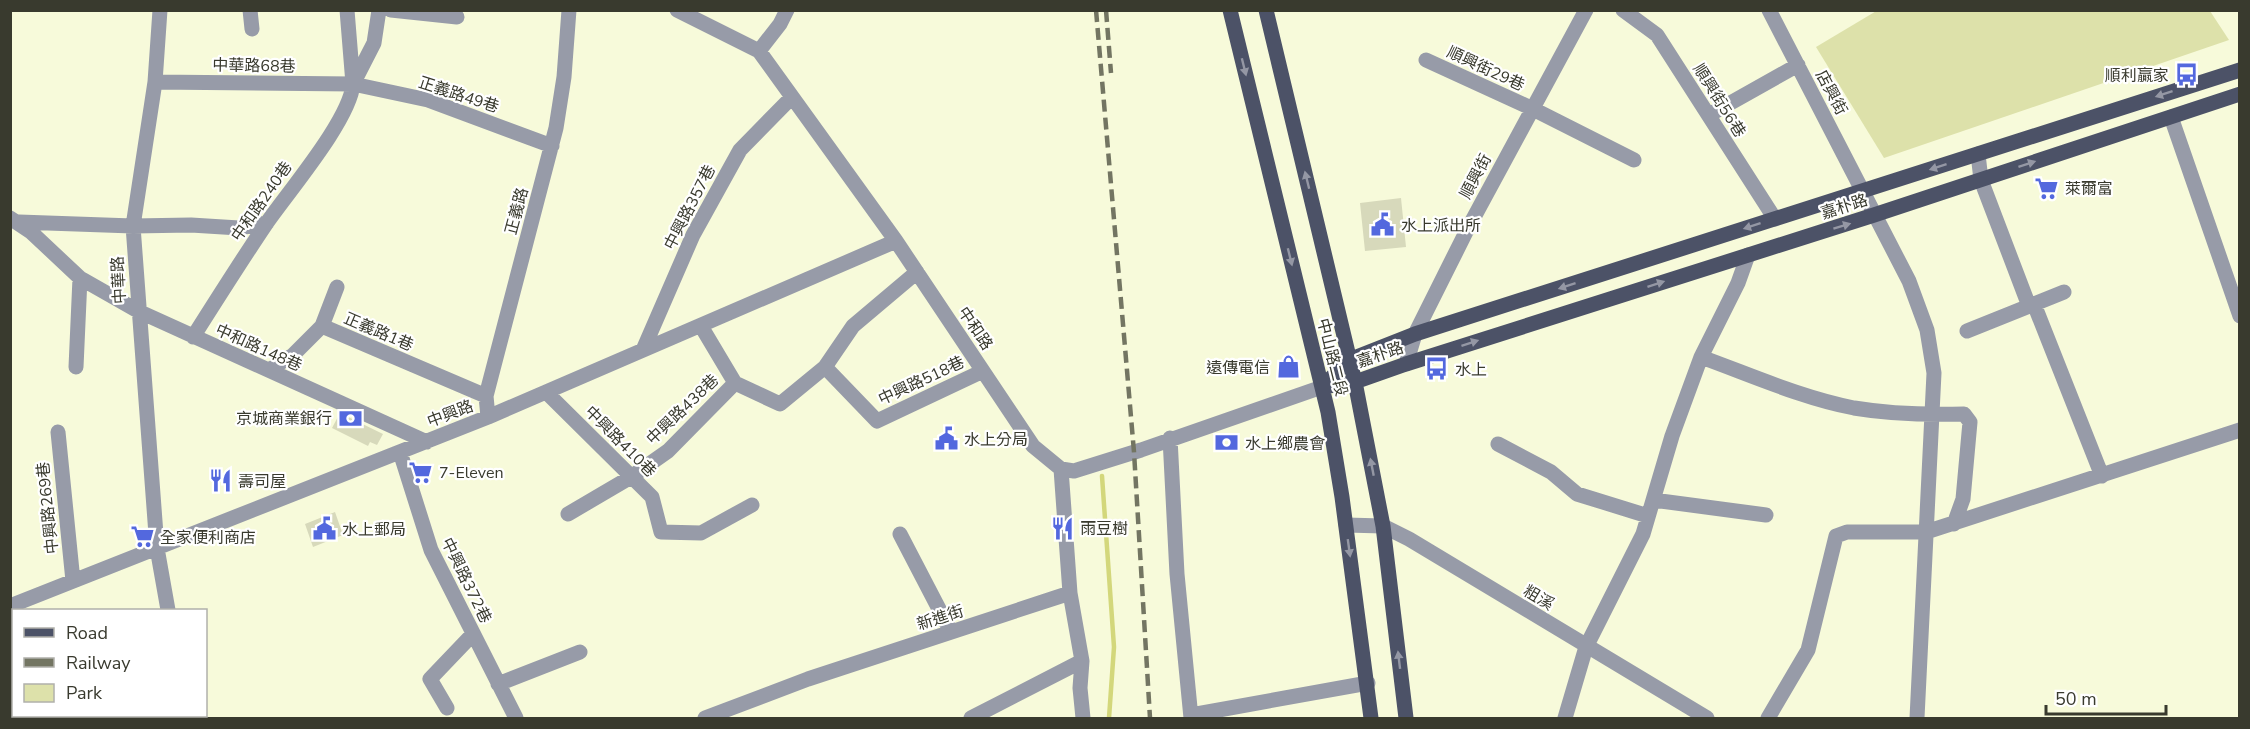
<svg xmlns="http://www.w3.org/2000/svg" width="2250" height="729" font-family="'Nunito Sans','Noto Sans TC',sans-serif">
	<rect width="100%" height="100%" fill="#f7fada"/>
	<path fill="#dde1aa" d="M1878,10L2210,11L2229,40L1884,158L1816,47Z"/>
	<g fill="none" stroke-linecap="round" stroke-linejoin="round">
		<path stroke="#d3d77b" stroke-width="4.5" d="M1102,476L1114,647L1109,718"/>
	</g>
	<path fill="#d7d9bb" d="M1401,198L1406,247L1365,251L1360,203Z
		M340,413L383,434L377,445L370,442L368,446L332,428Z
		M335,512L343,535L313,547L305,524Z"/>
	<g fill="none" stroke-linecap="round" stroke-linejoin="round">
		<path stroke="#979ba8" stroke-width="15" d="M160,10L155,82L133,226L157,548L168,610
			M250,10L252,29
			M391,10L457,17
			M677,10L759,51L896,241L1033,446L1061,469L1074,471L1141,450L1322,387
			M1623,10L1657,35L1775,219
			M1769,10L1909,281L1927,330L1934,373L1917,718
			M759,51L780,24L787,10
			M1426,60L1531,108L1634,160
			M155,82L353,84L428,100L552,146
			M353,84L374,43L379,10
			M1709,115L1798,65
			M2171,117L2240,316
			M1978,154L1981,180L2029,306
			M10,218L31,232L80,278L138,311L427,442
			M19,222L133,226L191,225L239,228L267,223
			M2034,304L2102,476
			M322,326L337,287
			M1967,331L2064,292
			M193,337C217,299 241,261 266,224C288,192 350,120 353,84L347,10
			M643,350L693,235L740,150L792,97
			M1701,357C1751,375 1802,398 1854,408C1890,414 1928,415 1964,414L1970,422L1963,499L1954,524
			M1406,364L1415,334L1466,232L1586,10
			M76,367L80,278
			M825,367L877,421L983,371
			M269,370L293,355L322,326L486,396
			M735,383L780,404L825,367L853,326L917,272
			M546,392L652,497L661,532L701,533L752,505
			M488,417L486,396L556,128L564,77L569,10
			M58,432L73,581
			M1170,438L1177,574L1191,718
			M1498,444L1551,472L1577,494L1648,516
			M400,452L431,550L516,718
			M1061,469L1070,593L1082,661L1080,688L1083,718
			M1653,500L1766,515
			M568,514L631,477L668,451L735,383L701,326
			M1346,525L1383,526L1409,539L1707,718
			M900,534L951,632
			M10,606L488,417L896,241
			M498,684L580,652
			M447,708L430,679L473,634
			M1191,715L1368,683
			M191,716L192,718
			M705,718L808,679L1070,593
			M971,718L1082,661
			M1565,718L1586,647L1643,534L1672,436L1701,357L1738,283L1748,255
			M1768,718L1808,650L1836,536L1847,532H1926L2240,430"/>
		<path stroke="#4c5267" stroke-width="15" d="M1230,10L1328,412L1342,497L1371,718
			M1266,10L1355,382L1383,526L1406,718
			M1322,387L1349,360L1415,334L2240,70
			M1322,387L1355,382L1406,364L1874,215L2240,94"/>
		<path stroke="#737562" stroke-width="4.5" stroke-dasharray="12 6" stroke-linecap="butt" d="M1096,10L1134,452L1150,718
			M1106,10L1111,73"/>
	</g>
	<defs><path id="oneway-solid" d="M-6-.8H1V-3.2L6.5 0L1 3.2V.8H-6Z" transform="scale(1.5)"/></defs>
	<g fill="#9497a4">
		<use href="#oneway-solid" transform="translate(1244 67) rotate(76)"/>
		<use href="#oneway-solid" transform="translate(2164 94) rotate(162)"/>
		<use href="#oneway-solid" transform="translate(2027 164) rotate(-18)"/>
		<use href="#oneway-solid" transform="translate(1938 167) rotate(162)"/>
		<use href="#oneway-solid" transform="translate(1307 180) rotate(-104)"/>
		<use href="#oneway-solid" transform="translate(1752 226) rotate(162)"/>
		<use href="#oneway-solid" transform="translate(1842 226) rotate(-17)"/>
		<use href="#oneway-solid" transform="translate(1290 257) rotate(76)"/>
		<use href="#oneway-solid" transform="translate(1656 284) rotate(-18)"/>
		<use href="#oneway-solid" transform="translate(1567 286) rotate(162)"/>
		<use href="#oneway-solid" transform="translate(1470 343) rotate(-18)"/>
		<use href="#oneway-solid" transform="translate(1372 467) rotate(-101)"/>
		<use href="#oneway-solid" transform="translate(1349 548) rotate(82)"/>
		<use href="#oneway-solid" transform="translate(1399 660) rotate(-97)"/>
	</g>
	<defs>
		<symbol id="bus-bare" viewBox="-9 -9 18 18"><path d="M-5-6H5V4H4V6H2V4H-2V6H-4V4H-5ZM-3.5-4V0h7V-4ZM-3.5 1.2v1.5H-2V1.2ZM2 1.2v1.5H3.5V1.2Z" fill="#5368de" stroke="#fff" stroke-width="2.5" paint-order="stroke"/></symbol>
		<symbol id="supermarket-bare" viewBox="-9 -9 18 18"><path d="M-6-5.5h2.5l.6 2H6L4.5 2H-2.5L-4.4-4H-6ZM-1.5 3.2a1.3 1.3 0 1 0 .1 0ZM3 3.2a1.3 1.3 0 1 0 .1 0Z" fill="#5368de" stroke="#fff" stroke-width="2.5" paint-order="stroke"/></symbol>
		<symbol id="civic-bare" viewBox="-9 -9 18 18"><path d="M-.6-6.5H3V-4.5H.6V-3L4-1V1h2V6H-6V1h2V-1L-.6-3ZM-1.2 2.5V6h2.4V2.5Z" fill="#5368de" stroke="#fff" stroke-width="2.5" paint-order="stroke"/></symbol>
		<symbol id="shop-bare" viewBox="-9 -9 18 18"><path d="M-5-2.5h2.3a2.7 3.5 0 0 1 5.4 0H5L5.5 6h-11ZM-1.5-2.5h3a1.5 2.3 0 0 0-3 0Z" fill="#5368de" stroke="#fff" stroke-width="2.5" paint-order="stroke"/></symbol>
		<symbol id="bank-bare" viewBox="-9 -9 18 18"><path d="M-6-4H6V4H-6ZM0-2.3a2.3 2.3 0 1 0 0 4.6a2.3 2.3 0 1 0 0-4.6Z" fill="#5368de" stroke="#fff" stroke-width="2.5" paint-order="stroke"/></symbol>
		<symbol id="restaurant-bare" viewBox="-9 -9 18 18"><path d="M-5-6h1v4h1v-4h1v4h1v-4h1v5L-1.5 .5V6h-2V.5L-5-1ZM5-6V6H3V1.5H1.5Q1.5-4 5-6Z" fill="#5368de" stroke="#fff" stroke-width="2.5" paint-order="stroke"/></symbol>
	</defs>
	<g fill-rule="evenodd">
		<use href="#bus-bare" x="2170" y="58" width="33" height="33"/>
		<use href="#supermarket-bare" x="2030" y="172" width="33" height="33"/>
		<use href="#civic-bare" x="1366" y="208" width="33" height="33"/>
		<use href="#shop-bare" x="1272" y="350" width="33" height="33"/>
		<use href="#bus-bare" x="1420" y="352" width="33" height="33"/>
		<use href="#bank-bare" x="334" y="402" width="33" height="33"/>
		<use href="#civic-bare" x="930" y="422" width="33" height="33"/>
		<use href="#bank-bare" x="1210" y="426" width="33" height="33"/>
		<use href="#supermarket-bare" x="404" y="456" width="33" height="33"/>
		<use href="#restaurant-bare" x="204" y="464" width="33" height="33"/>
		<use href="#restaurant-bare" x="1046" y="512" width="33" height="33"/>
		<use href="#civic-bare" x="308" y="512" width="33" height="33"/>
		<use href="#supermarket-bare" x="126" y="520" width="33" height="33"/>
	</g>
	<g text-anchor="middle" stroke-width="4.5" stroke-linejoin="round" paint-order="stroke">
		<g font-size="16" fill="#393a2e" stroke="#fff">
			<text transform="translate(254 65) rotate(1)" y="6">中華路68巷</text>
			<text transform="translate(1486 68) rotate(25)" y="6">順興街29巷</text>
			<text transform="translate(1832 92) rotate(62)" y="6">店興街</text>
			<text transform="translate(459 94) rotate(18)" y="6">正義路49巷</text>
			<text transform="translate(1720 100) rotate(58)" y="6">順興街56巷</text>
			<text transform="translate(1475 176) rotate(-62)" y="6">順興街</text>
			<text transform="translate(261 201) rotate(-55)" y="6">中和路240巷</text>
			<text transform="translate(1844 206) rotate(-18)" y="6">嘉朴路</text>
			<text transform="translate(689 207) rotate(-63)" y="6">中興路357巷</text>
			<text transform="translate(516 211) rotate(-75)" y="6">正義路</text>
			<text transform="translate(118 280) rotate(-93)" y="6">中華路</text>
			<text transform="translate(976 328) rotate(56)" y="6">中和路</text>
			<text transform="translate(379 331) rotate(23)" y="6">正義路1巷</text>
			<text transform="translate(259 347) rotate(24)" y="6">中和路148巷</text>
			<text transform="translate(1380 354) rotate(-19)" y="6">嘉朴路</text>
			<text transform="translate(1333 357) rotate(76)" y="6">中山路二段</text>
			<text transform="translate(921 380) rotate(-25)" y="6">中興路518巷</text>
			<text transform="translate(682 409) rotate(-44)" y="6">中興路438巷</text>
			<text transform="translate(450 413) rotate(-21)" y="6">中興路</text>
			<text transform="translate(621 441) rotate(45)" y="6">中興路410巷</text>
			<text transform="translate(47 508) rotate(-96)" y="6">中興路269巷</text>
			<text transform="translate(467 580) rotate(64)" y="6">中興路372巷</text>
			<text transform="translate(1539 597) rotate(31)" y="6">粗溪</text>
			<text transform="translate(940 617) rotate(-18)" y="6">新進街</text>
		</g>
		<g font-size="16" fill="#393a2e" stroke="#fff" text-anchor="start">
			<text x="2169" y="81" text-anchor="end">順利贏家</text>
			<text x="2065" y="194">萊爾富</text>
			<text x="1401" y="231">水上派出所</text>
			<text x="1270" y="373" text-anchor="end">遠傳電信</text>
			<text x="1455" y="375">水上</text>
			<text x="332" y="424" text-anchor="end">京城商業銀行</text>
			<text x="964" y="445">水上分局</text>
			<text x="1245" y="449">水上鄉農會</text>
			<text x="439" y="478">7-Eleven</text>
			<text x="238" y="487">壽司屋</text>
			<text x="1080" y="534">雨豆樹</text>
			<text x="342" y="535">水上郵局</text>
			<text x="160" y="543">全家便利商店</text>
		</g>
	</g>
	<rect width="2250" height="729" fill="none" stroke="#393a2e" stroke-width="24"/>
	<rect x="12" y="609" width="195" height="108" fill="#ffffff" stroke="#b0b0ab" stroke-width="1.5"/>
	<rect x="24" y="628" width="30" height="9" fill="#4c5267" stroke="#b0b0ab" stroke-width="1.5"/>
	<text x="66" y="639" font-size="18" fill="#393a2e">Road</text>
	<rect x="24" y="658" width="30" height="9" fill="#737562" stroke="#b0b0ab" stroke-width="1.5"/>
	<text x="66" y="669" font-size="18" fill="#393a2e">Railway</text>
	<rect x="24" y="684" width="30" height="18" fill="#dde1aa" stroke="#b0b0ab" stroke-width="1.5"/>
	<text x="66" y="699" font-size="18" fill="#393a2e">Park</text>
	<path d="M2046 705v9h120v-9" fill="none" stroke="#393a2e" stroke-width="3"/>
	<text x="2055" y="705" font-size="18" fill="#393a2e" stroke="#ffffff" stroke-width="4.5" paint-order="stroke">50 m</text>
</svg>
